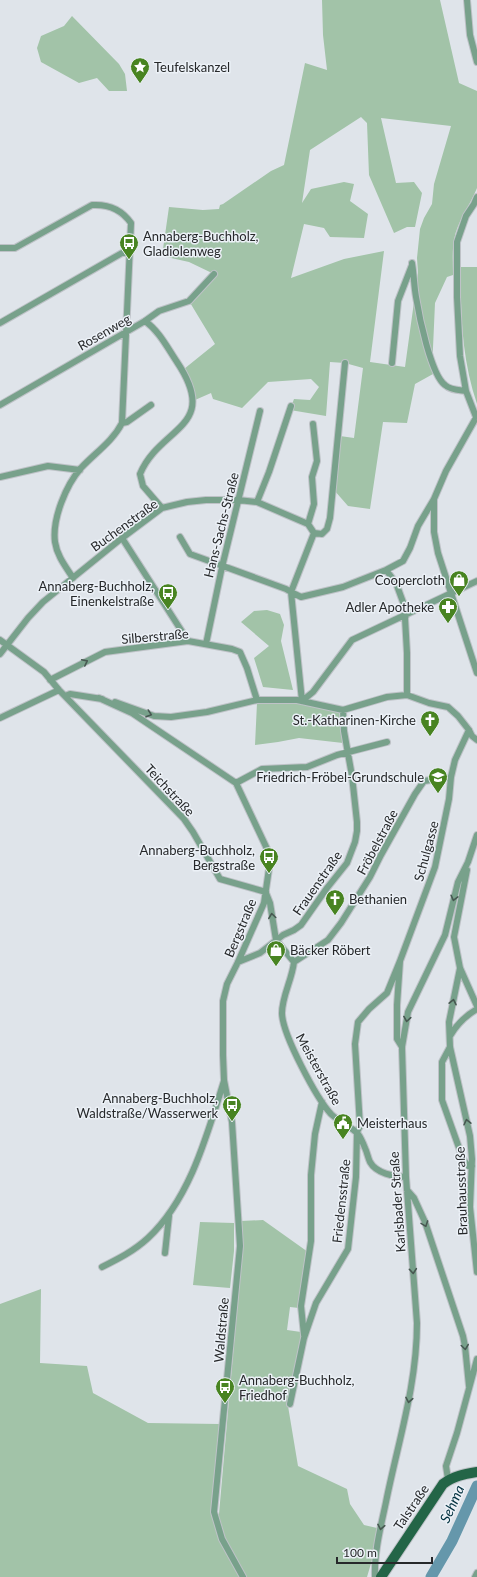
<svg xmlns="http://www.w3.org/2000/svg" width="477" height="1577" font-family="Lato,sans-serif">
	<rect width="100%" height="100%" fill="#dfe4ea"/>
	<path fill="#a2c3a8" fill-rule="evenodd" d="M322,0H440L459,83L477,91V188C470,206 457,221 454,240C452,251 453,264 453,275L447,277L435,303L432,370L433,374L415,384L407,423L383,422L370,509L348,506L334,490L340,436L354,438L363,368L345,363L330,362L326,416L290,410L294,399L310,400L319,387L311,379L268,382L242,408L213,399L211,393L195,400L184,369L215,344L189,301L214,274L189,262L162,256L169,207L203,210L219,209L220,205L223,204L271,171L284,165L305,63L327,70L323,35ZM361,117L367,123L369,175L394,233L407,227H415L422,193L414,182L396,183L381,118L451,126L434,184L432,204L424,218L420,229L417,258L418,273L405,367L370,362L384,251L344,259L291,278L304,224L324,228L330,237L364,238L368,214L350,201L354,184L344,182L311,189L302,203L310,150Z
		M72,16L119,64L125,74L127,91H109L97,78L79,83L41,62L37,48L41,36L64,26Z
		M461,267H477V404C462,360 460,313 461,267Z
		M267,610L280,614L284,625L281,641L293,690L263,687L254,658L269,646L241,622L254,611Z
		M257,703H303L339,711L343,743L299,738L278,742L255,745Z
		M263,1220L308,1252L299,1308L290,1307L287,1330L301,1332V1339L288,1406L298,1466L347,1489L350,1504L364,1525L377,1528L372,1560L367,1577H0V1304L41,1289L40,1363L87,1366L93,1393L148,1423L220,1424L212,1515L219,1514L236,1320L241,1221Z
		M200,1222L234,1223V1251L230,1288L193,1285Z"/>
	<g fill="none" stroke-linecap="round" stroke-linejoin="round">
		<path stroke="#6597ab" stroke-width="11" d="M431,1577L452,1541L477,1486"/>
		<defs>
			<path id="street" d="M467,0L470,35L477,62
				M0,248H15L92,205C108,204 122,210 131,223L122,423C113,441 95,453 81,468C66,485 52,519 55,542C57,556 66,567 73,578
				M412,263C414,275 414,286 416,297C419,316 431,375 445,385C450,390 459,390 466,391
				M145,321C159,331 167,347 177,362C221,428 160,426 140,474L143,486L162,508
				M0,323L122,253H130
				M392,363L398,301L412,265
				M0,405L145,321L159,311L189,301L214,274
				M477,416L446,471L434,499V532L438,553L477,673
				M476,417L466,391L460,356L457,297V242L466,216L474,204L477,197
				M122,423L127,422L151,405
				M0,477L48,466L80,470
				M257,502L269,472L291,406
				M308,524L314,504L312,477L317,461L313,424
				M314,533L322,534L327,529L330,518L345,363
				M180,537L190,554L286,589L291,592L301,597L343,587L386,570L403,561L410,548L418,526L434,499
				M122,538L188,641
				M386,570L396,583L407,613L405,618L407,653V695
				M0,640L44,672L59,690L184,819L193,832L220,879L266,892
				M206,644L222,567L260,411
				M0,654L28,618L43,602L122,538L162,508L187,502L206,500H238L257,502L308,524L314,533
				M50,680L105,652L188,641L232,649L240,652L247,668L257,700
				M65,696L70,694L102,699
				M99,698L132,713L236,783L269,853L270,862L264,903L238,962L227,984L223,1001V1055L224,1080L232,1122L240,1246L214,1512L222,1539L243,1577
				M302,701L313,692L352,640L477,581
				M302,701L291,592L314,533
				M115,702L154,716L171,717L207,712L257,700H297L343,710L387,697L407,695L429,703L448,707L458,716L469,730L472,736L477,740
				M0,718L59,690
				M236,783L262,769L307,767L337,755L387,742
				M467,870L454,937L460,968L477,1006
				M266,893L270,903L276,940L294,962C292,980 282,996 282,1013C282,1034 317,1099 331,1114C339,1122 351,1126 358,1134C361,1138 363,1143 365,1148C367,1152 368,1158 370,1162C376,1173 394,1177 406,1177
				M238,962L260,953L283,935L294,930L301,925L327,888L347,863L355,842L357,831V822L352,776L344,731L343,710
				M294,962L328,940L341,923L370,877L381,855L415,794L424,781L451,777
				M460,968L449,1022L450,1047L470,1136L472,1159L470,1207L477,1272
				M450,1036C457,1024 465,1016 477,1009
				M402,1047L397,1039V1005L400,961L435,867L449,799L451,777L455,760L469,730
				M450,1047L442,1062V1100L463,1159L468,1166H472
				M407,1190L414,1198L425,1222L463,1336L465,1346L469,1386
				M165,1253L169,1216
				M102,1267C118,1259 134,1251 148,1238C190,1199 207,1135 224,1081
				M304,1335L301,1306L311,1241V1175L315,1134L322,1102
				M290,1404L304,1338L316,1303L348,1249L356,1177L357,1132L360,1126L355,1044L358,1022L369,1009L387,993L400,961
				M448,1479L446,1466L457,1433L477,1359
				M375,1577C374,1552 381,1526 386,1502C398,1442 417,1385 417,1323L406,1177L402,1047L408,1012L445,935L458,882L468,862L477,835
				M475,1577L477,1573"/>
			<path id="primary" d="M381,1577L443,1484C453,1476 465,1474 477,1472"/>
		</defs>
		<use href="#street" stroke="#bec2c7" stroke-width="8"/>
		<use href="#primary" stroke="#bec2c7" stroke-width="12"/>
		<use href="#street" stroke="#78a18b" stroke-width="6"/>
		<use href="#primary" stroke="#236547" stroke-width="10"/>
	</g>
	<defs><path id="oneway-chevron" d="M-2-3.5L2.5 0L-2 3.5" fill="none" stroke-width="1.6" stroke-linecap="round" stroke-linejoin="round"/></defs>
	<g stroke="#475851">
		<use href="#oneway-chevron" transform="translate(85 662) rotate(-27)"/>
		<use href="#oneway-chevron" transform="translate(149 714) rotate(19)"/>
		<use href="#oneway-chevron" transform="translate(454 898) rotate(104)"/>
		<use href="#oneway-chevron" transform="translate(272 916) rotate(-98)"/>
		<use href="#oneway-chevron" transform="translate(453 1002) rotate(-78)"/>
		<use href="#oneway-chevron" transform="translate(407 1019) rotate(99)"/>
		<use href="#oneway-chevron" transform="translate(467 1122) rotate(-103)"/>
		<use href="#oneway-chevron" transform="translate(425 1224) rotate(70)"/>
		<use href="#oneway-chevron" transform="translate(413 1271) rotate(85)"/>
		<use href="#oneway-chevron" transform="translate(465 1347) rotate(82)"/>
		<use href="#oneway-chevron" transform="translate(409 1400) rotate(100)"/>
		<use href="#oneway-chevron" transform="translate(381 1527) rotate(101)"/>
	</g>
	<defs>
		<symbol id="sight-pin" viewBox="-11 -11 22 30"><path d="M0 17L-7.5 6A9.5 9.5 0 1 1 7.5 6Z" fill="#488421" stroke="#ecf1f7"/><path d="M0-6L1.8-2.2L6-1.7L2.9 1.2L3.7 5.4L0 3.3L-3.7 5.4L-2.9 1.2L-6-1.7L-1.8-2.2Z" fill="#fff"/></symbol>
		<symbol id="bus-pin" viewBox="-11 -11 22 30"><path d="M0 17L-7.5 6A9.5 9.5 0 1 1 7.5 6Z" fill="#488421" stroke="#ecf1f7"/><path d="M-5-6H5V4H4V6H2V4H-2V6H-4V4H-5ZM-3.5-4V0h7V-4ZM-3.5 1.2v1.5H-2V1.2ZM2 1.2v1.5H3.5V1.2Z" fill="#fff"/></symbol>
		<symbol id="shop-pin" viewBox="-11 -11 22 30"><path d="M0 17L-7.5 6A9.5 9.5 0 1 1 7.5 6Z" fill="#488421" stroke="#ecf1f7"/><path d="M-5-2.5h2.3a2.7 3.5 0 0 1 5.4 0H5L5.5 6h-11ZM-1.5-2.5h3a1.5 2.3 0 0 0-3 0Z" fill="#fff"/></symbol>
		<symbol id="pharmacy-pin" viewBox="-11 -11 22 30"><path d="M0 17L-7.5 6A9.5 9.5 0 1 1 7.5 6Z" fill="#488421" stroke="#ecf1f7"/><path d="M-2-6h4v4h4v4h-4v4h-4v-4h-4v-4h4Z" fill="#fff"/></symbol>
		<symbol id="church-pin" viewBox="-11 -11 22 30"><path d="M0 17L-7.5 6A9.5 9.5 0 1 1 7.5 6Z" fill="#488421" stroke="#ecf1f7"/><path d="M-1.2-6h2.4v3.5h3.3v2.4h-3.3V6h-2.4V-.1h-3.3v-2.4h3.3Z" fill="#fff"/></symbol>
		<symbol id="school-pin" viewBox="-11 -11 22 30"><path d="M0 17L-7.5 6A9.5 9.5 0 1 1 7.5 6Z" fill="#488421" stroke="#ecf1f7"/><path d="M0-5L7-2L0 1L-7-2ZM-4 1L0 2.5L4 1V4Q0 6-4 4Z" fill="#fff"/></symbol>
		<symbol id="civic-pin" viewBox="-11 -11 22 30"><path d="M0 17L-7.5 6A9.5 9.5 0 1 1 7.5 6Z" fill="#488421" stroke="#ecf1f7"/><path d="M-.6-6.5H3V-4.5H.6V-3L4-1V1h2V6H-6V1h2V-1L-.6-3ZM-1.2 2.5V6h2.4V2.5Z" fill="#fff"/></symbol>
	</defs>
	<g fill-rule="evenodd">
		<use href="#sight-pin" x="129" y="56" width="22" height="30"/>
		<use href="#bus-pin" x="118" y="232" width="22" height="30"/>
		<use href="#shop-pin" x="448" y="569" width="22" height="30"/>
		<use href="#bus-pin" x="157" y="582" width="22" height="30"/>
		<use href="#pharmacy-pin" x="437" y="596" width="22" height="30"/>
		<use href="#church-pin" x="419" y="709" width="22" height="30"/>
		<use href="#school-pin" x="427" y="766" width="22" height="30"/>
		<use href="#bus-pin" x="258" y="846" width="22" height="30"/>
		<use href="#church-pin" x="324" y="888" width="22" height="30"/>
		<use href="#shop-pin" x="265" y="939" width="22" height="30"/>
		<use href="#bus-pin" x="221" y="1094" width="22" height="30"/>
		<use href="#civic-pin" x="332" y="1112" width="22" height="30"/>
		<use href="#bus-pin" x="214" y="1376" width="22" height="30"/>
	</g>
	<g text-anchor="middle" stroke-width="3" stroke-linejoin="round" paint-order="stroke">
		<g font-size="13" fill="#26282a" stroke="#ecf1f7" text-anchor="end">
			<text x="154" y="72" text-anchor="start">Teufelskanzel</text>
			<text x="143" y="241" text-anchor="start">Annaberg-Buchholz,<tspan x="143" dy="15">Gladiolenweg</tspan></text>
			<text x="445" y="585">Coopercloth</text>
			<text x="154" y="591">Annaberg-Buchholz,<tspan x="154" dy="15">Einenkelstraße</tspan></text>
			<text x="434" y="612">Adler Apotheke</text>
			<text x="416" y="725">St.-Katharinen-Kirche</text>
			<text x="424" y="782">Friedrich-Fröbel-Grundschule</text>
			<text x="255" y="855">Annaberg-Buchholz,<tspan x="255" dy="15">Bergstraße</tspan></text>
			<text x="349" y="904" text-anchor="start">Bethanien</text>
			<text x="290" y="955" text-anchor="start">Bäcker Röbert</text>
			<text x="218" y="1103">Annaberg-Buchholz,<tspan x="218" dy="15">Waldstraße/Wasserwerk</tspan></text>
			<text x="357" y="1128" text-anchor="start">Meisterhaus</text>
			<text x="239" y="1385" text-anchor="start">Annaberg-Buchholz,<tspan x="239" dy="15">Friedhof</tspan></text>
		</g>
		<g font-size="13" fill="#26282a" stroke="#ecf1f7">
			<text transform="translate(104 332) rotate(-30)" y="5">Rosenweg</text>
			<text transform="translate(124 525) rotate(-36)" y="5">Buchenstraße</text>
			<text transform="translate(221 525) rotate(-76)" y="5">Hans-Sachs-Straße</text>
			<text transform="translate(155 636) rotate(-5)" y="5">Silberstraße</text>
			<text transform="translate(170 790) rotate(47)" y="5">Teichstraße</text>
			<text transform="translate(377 842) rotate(-62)" y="5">Fröbelstraße</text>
			<text transform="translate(426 851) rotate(-75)" y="5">Schulgasse</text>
			<text transform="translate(317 883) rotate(-55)" y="5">Frauenstraße</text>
			<text transform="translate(240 928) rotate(-67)" y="5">Bergstraße</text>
			<text transform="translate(319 1069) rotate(61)" y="5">Meisterstraße</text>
			<text transform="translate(461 1191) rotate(-92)" y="5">Brauhausstraße</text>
			<text transform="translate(341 1201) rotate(-84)" y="5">Friedensstraße</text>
			<text transform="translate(397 1202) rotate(-94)" y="5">Karlsbader Straße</text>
			<text transform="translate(221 1330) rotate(-85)" y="5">Waldstraße</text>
			<text transform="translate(411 1507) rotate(-56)" y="5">Talstraße</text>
		</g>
		<g font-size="14" font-style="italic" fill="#00303e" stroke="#ecf1f7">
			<text transform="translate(452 1504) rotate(-66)" y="5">Sehma</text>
		</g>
	</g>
	<path d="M337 1557v6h95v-6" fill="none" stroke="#26282a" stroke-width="2"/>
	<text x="343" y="1557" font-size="12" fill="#26282a" stroke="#ecf1f7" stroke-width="3" paint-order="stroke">100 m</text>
</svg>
